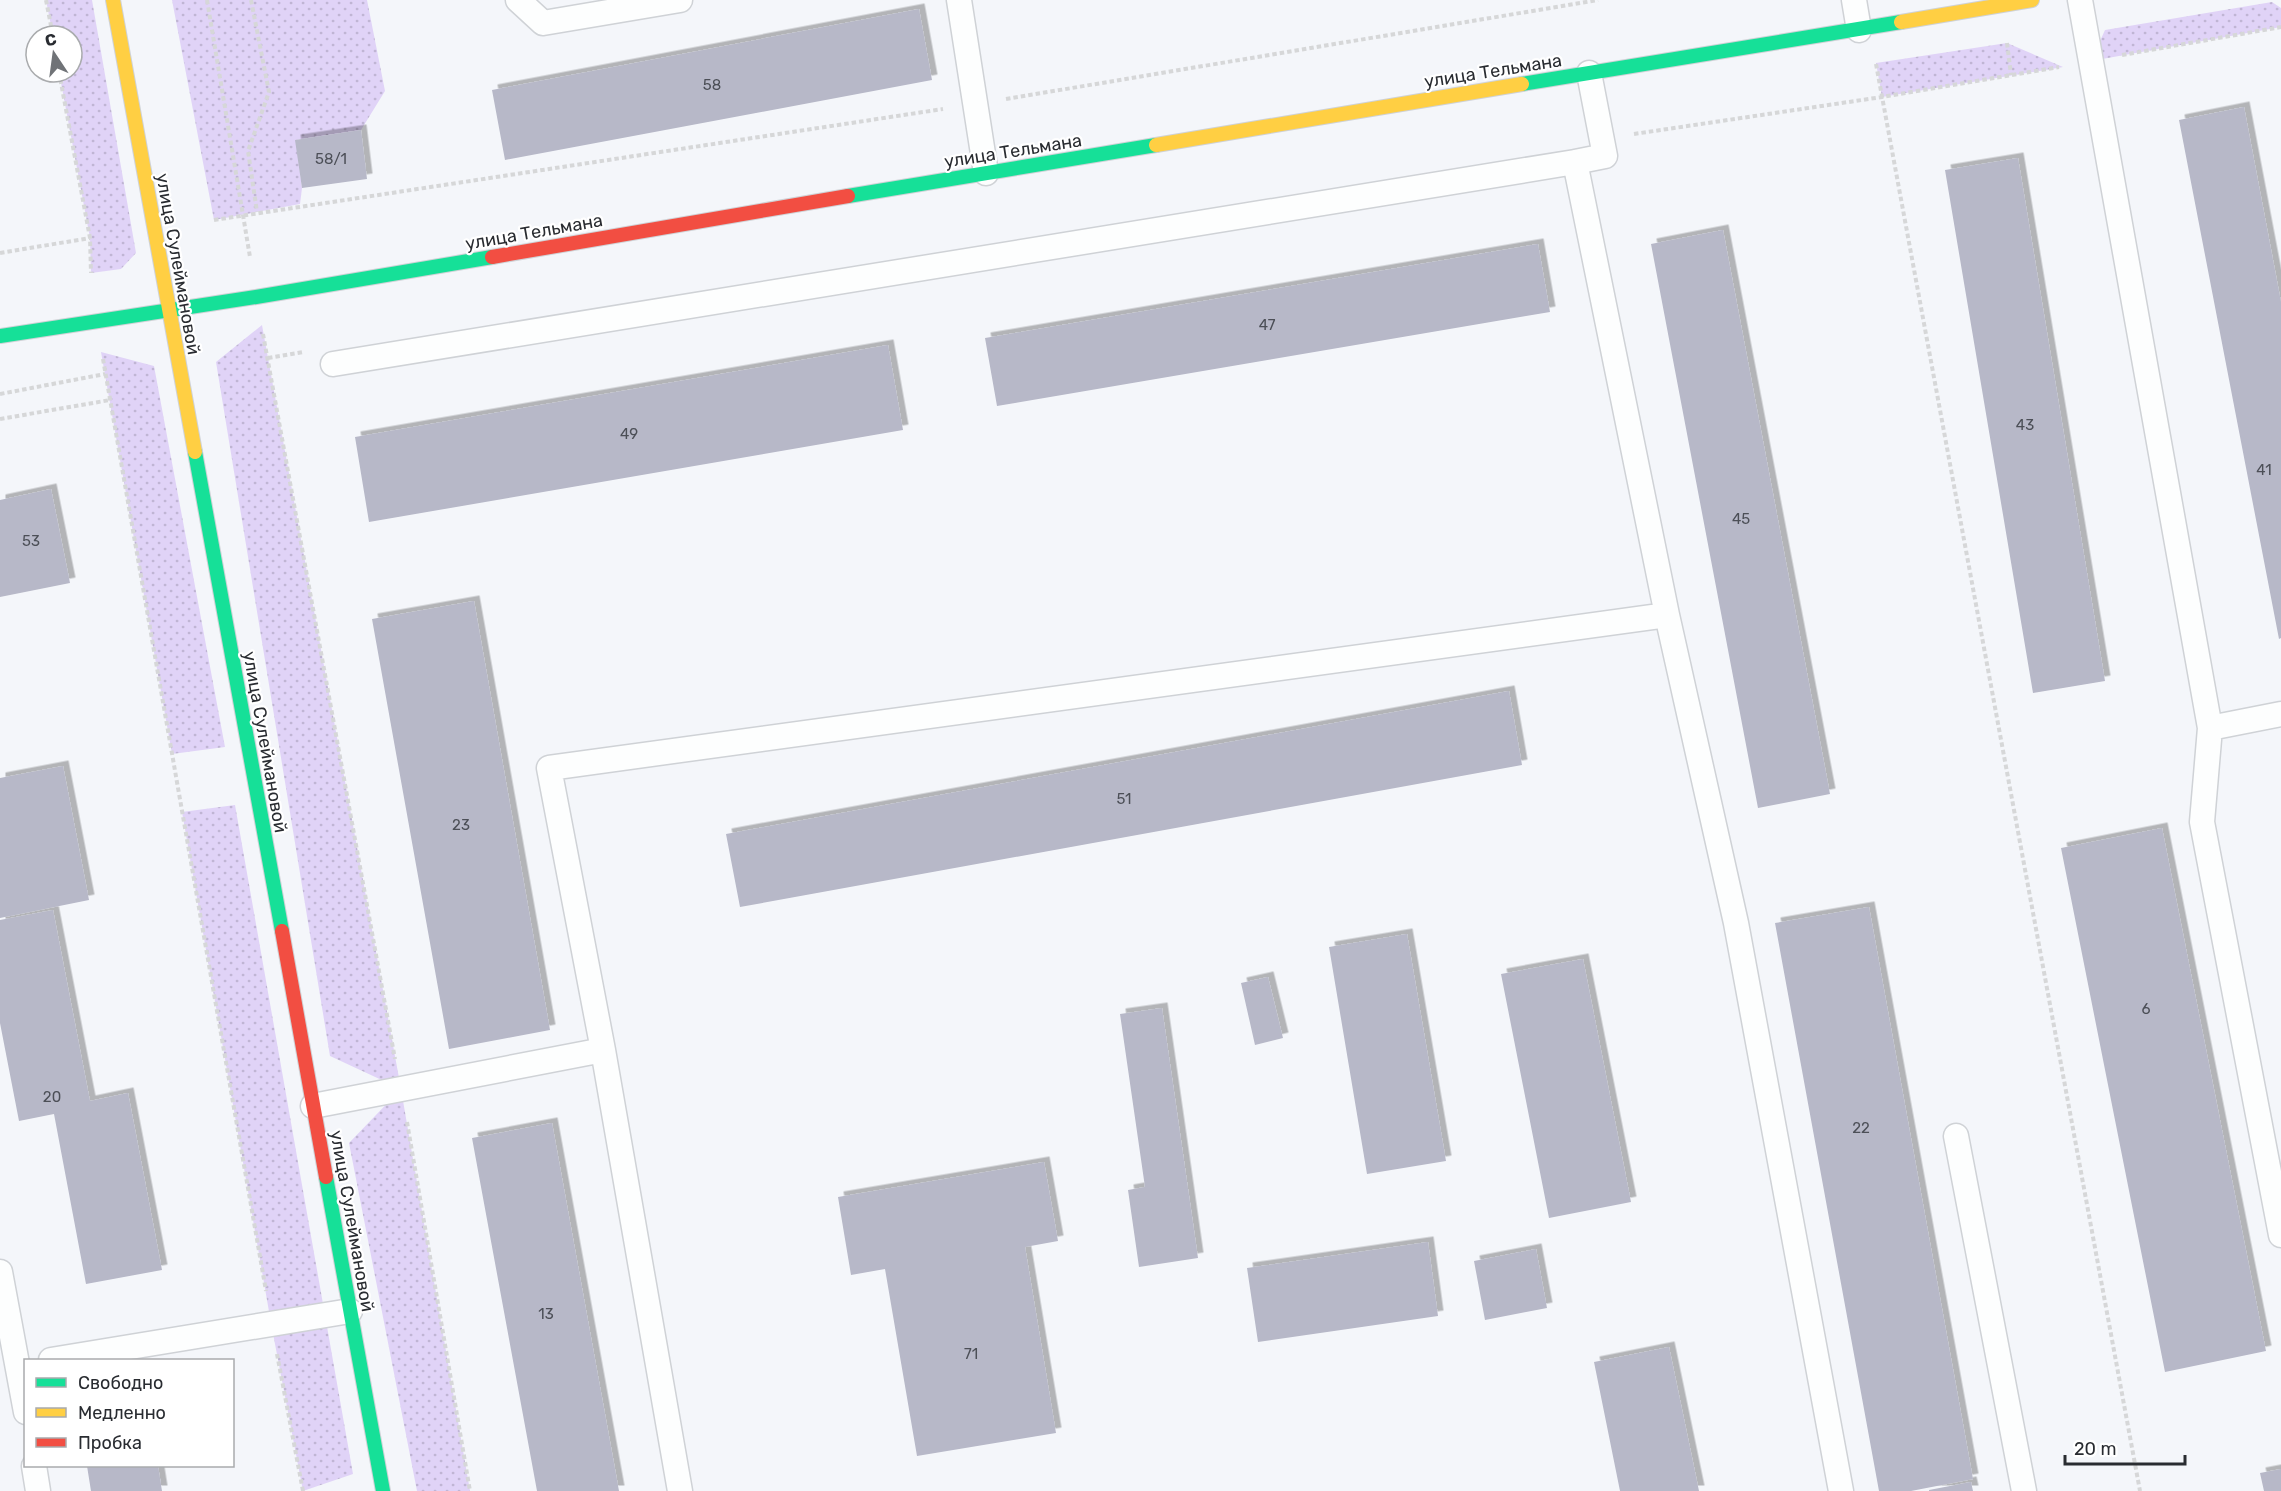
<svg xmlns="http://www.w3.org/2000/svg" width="2281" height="1491" font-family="Rubik,sans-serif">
	<defs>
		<pattern id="grass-dots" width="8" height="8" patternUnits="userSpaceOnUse" patternTransform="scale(1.5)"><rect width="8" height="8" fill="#e0d3f7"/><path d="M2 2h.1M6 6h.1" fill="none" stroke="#c0b5d4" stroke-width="1.8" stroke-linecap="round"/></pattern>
		<filter id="shadow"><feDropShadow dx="5.5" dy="-5.5" stdDeviation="0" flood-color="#0004"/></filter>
	</defs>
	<rect width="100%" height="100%" fill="#f4f6fa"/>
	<path fill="url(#grass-dots)" d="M46,0H92L136,253L121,269L91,273L90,238L59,72H72V36H53Z
		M172,0H367L385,91L361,130L296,140L302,188L300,204L214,220Z
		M2272,2L2281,8V27L2091,61L2105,30Z
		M2007,43L2063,67L1882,97L1876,63Z
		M262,325L401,1089L470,1491H417L349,1143L401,1089L330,1056L216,362Z
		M101,352L154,366L225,747L172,754Z
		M235,805L353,1474L303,1491L271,1323L182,812Z"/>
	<path fill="#b7b8c8" filter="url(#shadow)" d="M919,9L932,80L505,160L492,90Z
		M2244,107L2281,302V638L2279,639L2179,120Z
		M361,130L367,179L302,188L295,140Z
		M2018,158L2105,681L2033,693L1945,170Z
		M1723,230L1830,794L1758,808L1651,244Z
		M1538,244L1550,312L997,406L985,338Z
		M888,345L903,430L369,522L355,437Z
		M51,489L70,583L0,597V500Z
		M474,601L550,1030L449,1049L372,619Z
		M1509,691L1522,765L740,907L726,834Z
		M63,766L89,900L0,918V778Z
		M2162,828L2266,1351L2165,1372L2061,848Z
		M1869,907L1973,1479L1911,1491H1879L1775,923Z
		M53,910L90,1101L128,1093L162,1270L86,1284L54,1114L19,1121L0,1023V920Z
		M1407,934L1446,1161L1367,1174L1329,947Z
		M1583,959L1631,1202L1549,1218L1501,974Z
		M1268,977L1283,1038L1255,1045L1241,983Z
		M1162,1008L1198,1258L1139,1267L1128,1190L1145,1187L1120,1014Z
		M552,1123L619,1491H537L472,1138Z
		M1044,1162L1058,1241L1025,1247L1056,1433L917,1456L885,1269L851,1275L838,1197Z
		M1428,1242L1438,1316L1258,1342L1247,1268Z
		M1536,1249L1547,1308L1485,1320L1474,1261Z
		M1669,1347L1699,1491H1620L1594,1362Z
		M87,1466H158L162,1491H91Z
		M2281,1469V1491H2264L2260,1473Z
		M1971,1482L1973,1491H1929V1490Z"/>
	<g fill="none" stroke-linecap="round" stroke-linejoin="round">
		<defs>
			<path id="lane" d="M518,0L543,23L680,0
				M959,0L986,173
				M1854,0L1859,30
				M2080,0L2210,728L2281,714
				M1589,73L1605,156L1575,162L1667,615L1736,923L1841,1491
				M333,364L1575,162
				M2210,728L2202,822L2281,1235
				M313,1106L603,1050
				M1956,1136L2024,1491
				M0,1272L26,1412
				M51,1360L350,1311
				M34,1466L38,1491
				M680,1491L603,1050L549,768L1667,615"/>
			<path id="fast" d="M1522,84L1901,22
				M848,196L1156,145
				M0,336L256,297L492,257
				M195,452L282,931
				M326,1177L383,1491"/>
			<path id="slow" d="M113,0L195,452
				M1901,22L2032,0
				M1156,145L1522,84"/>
			<path id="jam" d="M492,257L848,196
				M282,931L326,1177"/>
		</defs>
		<use href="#lane" stroke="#cfd2d6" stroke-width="27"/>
		<use href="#fast" stroke="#cfd2d6" stroke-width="16"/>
		<use href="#slow" stroke="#cfd2d6" stroke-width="16"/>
		<use href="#jam" stroke="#cfd2d6" stroke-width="16"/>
		<path stroke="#d6d7d8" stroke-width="4" stroke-dasharray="4.5 3" stroke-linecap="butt" d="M46,0L53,36
			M207,0L250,257
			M251,0L269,92L248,151L257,212
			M2007,43L2011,75
			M2122,55L2281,27
			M1876,64L2140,1491
			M59,72L90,238L91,273
			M1006,99L1598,0
			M1634,134L1882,97L2059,67
			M214,220L943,109
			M0,253L90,238
			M263,334L395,1059
			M268,358L303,352
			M103,359L266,1291
			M0,394L105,374
			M0,419L110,400
			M407,1122L470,1491
			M277,1354L303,1491"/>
		<use href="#lane" stroke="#fdfefe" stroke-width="24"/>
		<use href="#fast" stroke="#16e098" stroke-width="14"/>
		<use href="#slow" stroke="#ffcf43" stroke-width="14"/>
		<use href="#jam" stroke="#f24e42" stroke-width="14"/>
	</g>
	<g text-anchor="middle" stroke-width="4.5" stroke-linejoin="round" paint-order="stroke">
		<g font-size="15" fill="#4c4f57">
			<text x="712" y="90">58</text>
			<text x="331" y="164">58/1</text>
			<text x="1267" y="330">47</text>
			<text x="2025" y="430">43</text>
			<text x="629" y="439">49</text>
			<text x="2264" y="475">41</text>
			<text x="1741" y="524">45</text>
			<text x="31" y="546">53</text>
			<text x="1124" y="804">51</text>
			<text x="461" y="830">23</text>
			<text x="2146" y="1014">6</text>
			<text x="52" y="1102">20</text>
			<text x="1861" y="1133">22</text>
			<text x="546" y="1319">13</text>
			<text x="971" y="1359">71</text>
		</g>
		<g font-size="18" fill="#292c31" stroke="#fff">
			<text transform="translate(1493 71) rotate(-9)" y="6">улица Тельмана</text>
			<text transform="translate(1013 151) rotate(-9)" y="6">улица Тельмана</text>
			<text transform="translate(534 232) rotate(-10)" y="6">улица Тельмана</text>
			<text transform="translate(178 264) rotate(80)" y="6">улица Сулеймановой</text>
			<text transform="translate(265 742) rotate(80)" y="6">улица Сулеймановой</text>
			<text transform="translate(352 1221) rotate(80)" y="6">улица Сулеймановой</text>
		</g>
	</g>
	<rect x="24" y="1359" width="210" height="108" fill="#ffffff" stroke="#a9abad" stroke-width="1.5"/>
	<rect x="36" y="1378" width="30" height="9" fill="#16e098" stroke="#a9abad" stroke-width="1.5"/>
	<text x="78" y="1389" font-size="18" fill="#292c31">Свободно</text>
	<rect x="36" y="1408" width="30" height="9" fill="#ffcf43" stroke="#a9abad" stroke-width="1.5"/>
	<text x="78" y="1419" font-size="18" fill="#292c31">Медленно</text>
	<rect x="36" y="1438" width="30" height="9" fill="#f24e42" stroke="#a9abad" stroke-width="1.5"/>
	<text x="78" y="1449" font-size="18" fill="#292c31">Пробка</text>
	<g transform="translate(54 54) rotate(347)"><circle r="28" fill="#ffffff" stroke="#a9abad" stroke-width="1.5"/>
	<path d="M0-4.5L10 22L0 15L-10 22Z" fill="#707377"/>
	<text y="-9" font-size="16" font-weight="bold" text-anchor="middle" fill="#292c31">С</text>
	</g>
	<path d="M2065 1455v9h120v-9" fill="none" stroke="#292c31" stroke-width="3"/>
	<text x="2074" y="1455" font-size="18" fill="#292c31" stroke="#ffffff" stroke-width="4.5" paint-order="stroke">20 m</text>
</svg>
